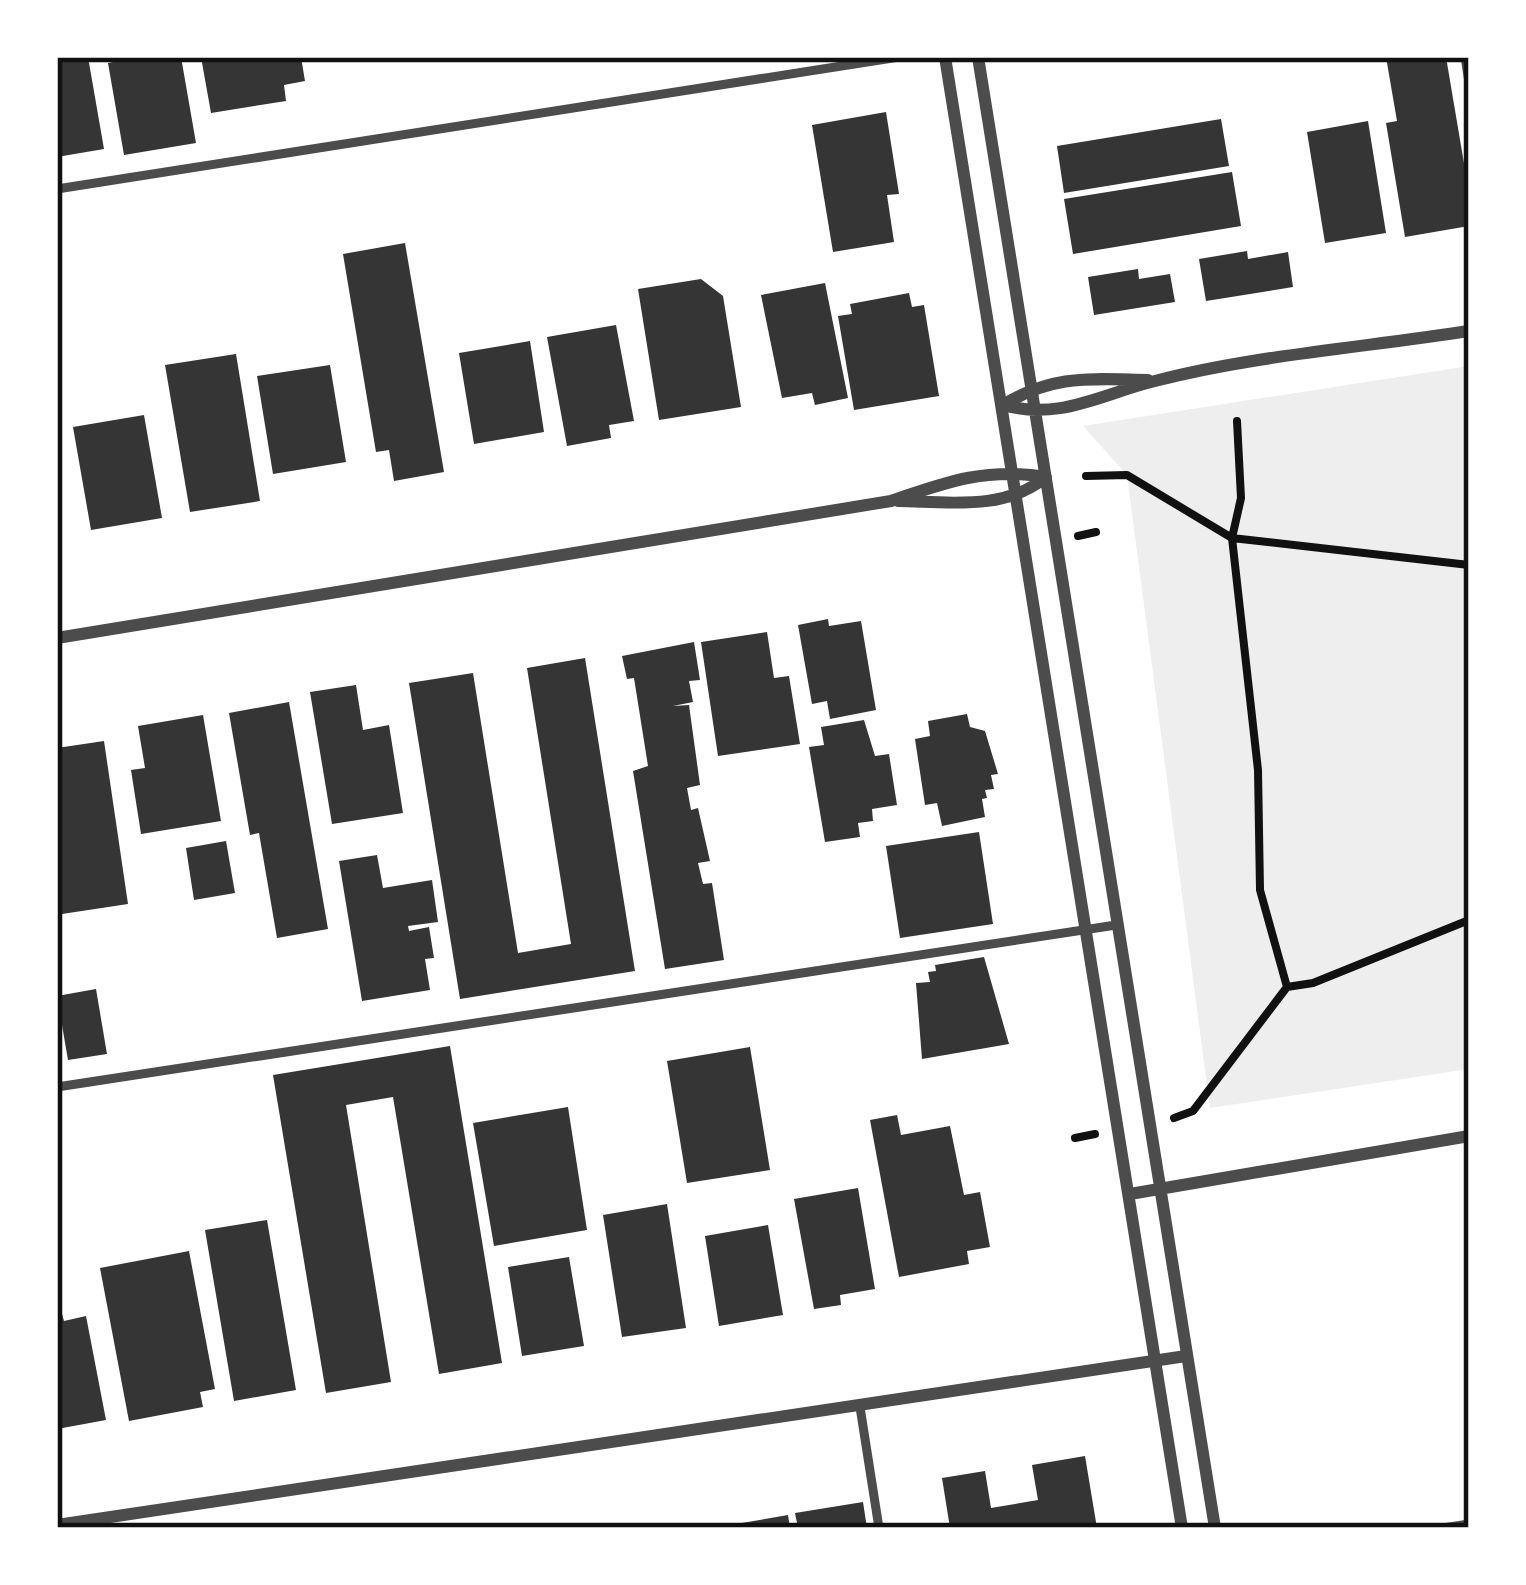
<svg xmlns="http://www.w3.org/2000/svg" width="1526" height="1585" font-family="Karla,sans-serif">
	<rect width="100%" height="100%" fill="#fff"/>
	<path fill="#eee" d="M1469,366V1069L1210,1108L1127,475L1083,426Z"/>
	<path fill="#353535" d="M57,57H88L104,149L57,157Z
		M138,57H181L196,143L124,155L108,63Z
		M201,57H301L305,81L284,85L286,101L211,113Z
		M1386,57H1446L1469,193V226L1405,237L1386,123L1397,121Z
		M886,112L899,194L887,195L894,242L833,252L812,125Z
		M1221,119L1229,166L1064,193L1057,146Z
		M1368,121L1386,233L1325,243L1307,132Z
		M1232,172L1241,226L1073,254L1064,199Z
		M405,243L444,472L394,481L389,450L376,452L343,254Z
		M1247,251L1248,259L1288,252L1293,287L1206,301L1199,259Z
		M1138,269L1139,279L1170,274L1175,302L1094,315L1088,277Z
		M701,279L723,296L741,407L659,420L638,289Z
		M825,283L848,398L815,405L812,393L782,398L761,295Z
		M909,293L912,307L924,305L939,396L854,410L838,316L852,314L850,304Z
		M616,325L634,421L609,425L611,438L567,446L547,337Z
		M530,341L544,432L474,444L459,353Z
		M236,354L260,501L190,512L165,365Z
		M330,365L346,462L273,474L257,376Z
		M144,415L162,518L91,530L73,427Z
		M828,619L829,626L861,621L876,710L830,719L827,701L812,704L798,625Z
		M767,632L774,678L789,676L800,744L718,756L701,642Z
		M694,642L700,680L689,681L693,702L673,706L689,705L700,785L687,788L691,810L698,808L710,861L698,863L703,884L712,883L724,960L665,969L633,771L648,766L634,678L627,679L622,656Z
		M585,658L635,971L460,999L409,683L473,673L518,953L571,944L527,668Z
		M356,685L363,730L389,725L403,813L332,824L310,692Z
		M289,702L328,929L277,938L259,833L250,835L229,713Z
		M967,714L970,727L985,731L998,774L991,775L994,789L985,790L987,798L982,799L985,817L942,826L937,803L925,805L915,739L930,736L928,721Z
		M203,715L221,821L141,834L131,770L145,768L138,726Z
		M864,720L875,756L889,754L897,805L872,809L873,821L858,823L860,837L825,842L809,747L824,745L821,727Z
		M104,741L128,904L62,914L57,748Z
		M979,832L993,924L900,938L886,846Z
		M226,841L235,893L194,900L186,848Z
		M377,855L383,888L432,880L438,922L408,926L409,931L429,927L434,958L425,959L430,990L362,1001L339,861Z
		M984,957L1009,1044L922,1059L916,983L930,982L928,972L936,971L935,965Z
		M96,989L107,1054L68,1060L57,996Z
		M450,1046L502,1363L439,1374L393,1097L346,1105L391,1382L326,1393L273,1075Z
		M750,1047L770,1170L687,1183L667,1061Z
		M568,1107L587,1230L494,1246L473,1123Z
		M897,1115L901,1135L950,1126L964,1195L980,1192L990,1247L967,1251L969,1264L899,1277L870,1120Z
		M858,1188L875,1289L840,1295L841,1305L814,1309L794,1199Z
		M667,1204L686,1328L622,1337L603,1215Z
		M267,1220L296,1390L234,1401L205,1230Z
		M768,1225L783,1315L719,1326L705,1236Z
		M189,1251L215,1389L200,1392L203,1407L129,1421L100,1268Z
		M569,1257L584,1346L522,1356L508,1267Z
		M57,1296L64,1321L86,1316L106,1420L57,1429Z
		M1085,1456L1097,1528H950L942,1478L985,1471L991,1508L1038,1500L1032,1465Z
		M863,1502L867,1528H798L795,1513Z
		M788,1515L790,1528H724V1526Z"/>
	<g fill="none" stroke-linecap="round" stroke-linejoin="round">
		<path stroke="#111" stroke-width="8" d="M1237,421L1241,498L1232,538L1258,770L1260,890L1287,987
			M1086,476L1127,475L1232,538L1469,565
			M1078,536L1096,532
			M1174,1118L1193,1111L1287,987L1313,983L1469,920
			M1075,1138L1095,1134"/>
		<path stroke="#4c4c4c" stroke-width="9" d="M1465,57L1469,82
			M57,189L899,57
			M57,1087L1116,925
			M860,1407L879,1528
			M1443,1528L1469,1524"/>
		<path stroke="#4c4c4c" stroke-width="12" d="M945,57L1182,1528
			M978,57L1215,1528
			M1003,405C1060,421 1101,394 1155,381C1255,355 1367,347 1469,331
			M1003,405C1054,374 1090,379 1148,380
			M898,501C949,502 1005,511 1046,477
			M57,638L891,501C946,482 987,467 1046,477
			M1130,1194L1469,1136
			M57,1525L1186,1356"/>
	</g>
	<rect width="1526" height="1585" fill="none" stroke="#ffffff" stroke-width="120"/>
	<rect x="60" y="60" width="1406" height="1465" fill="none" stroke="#111" stroke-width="4.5"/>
</svg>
